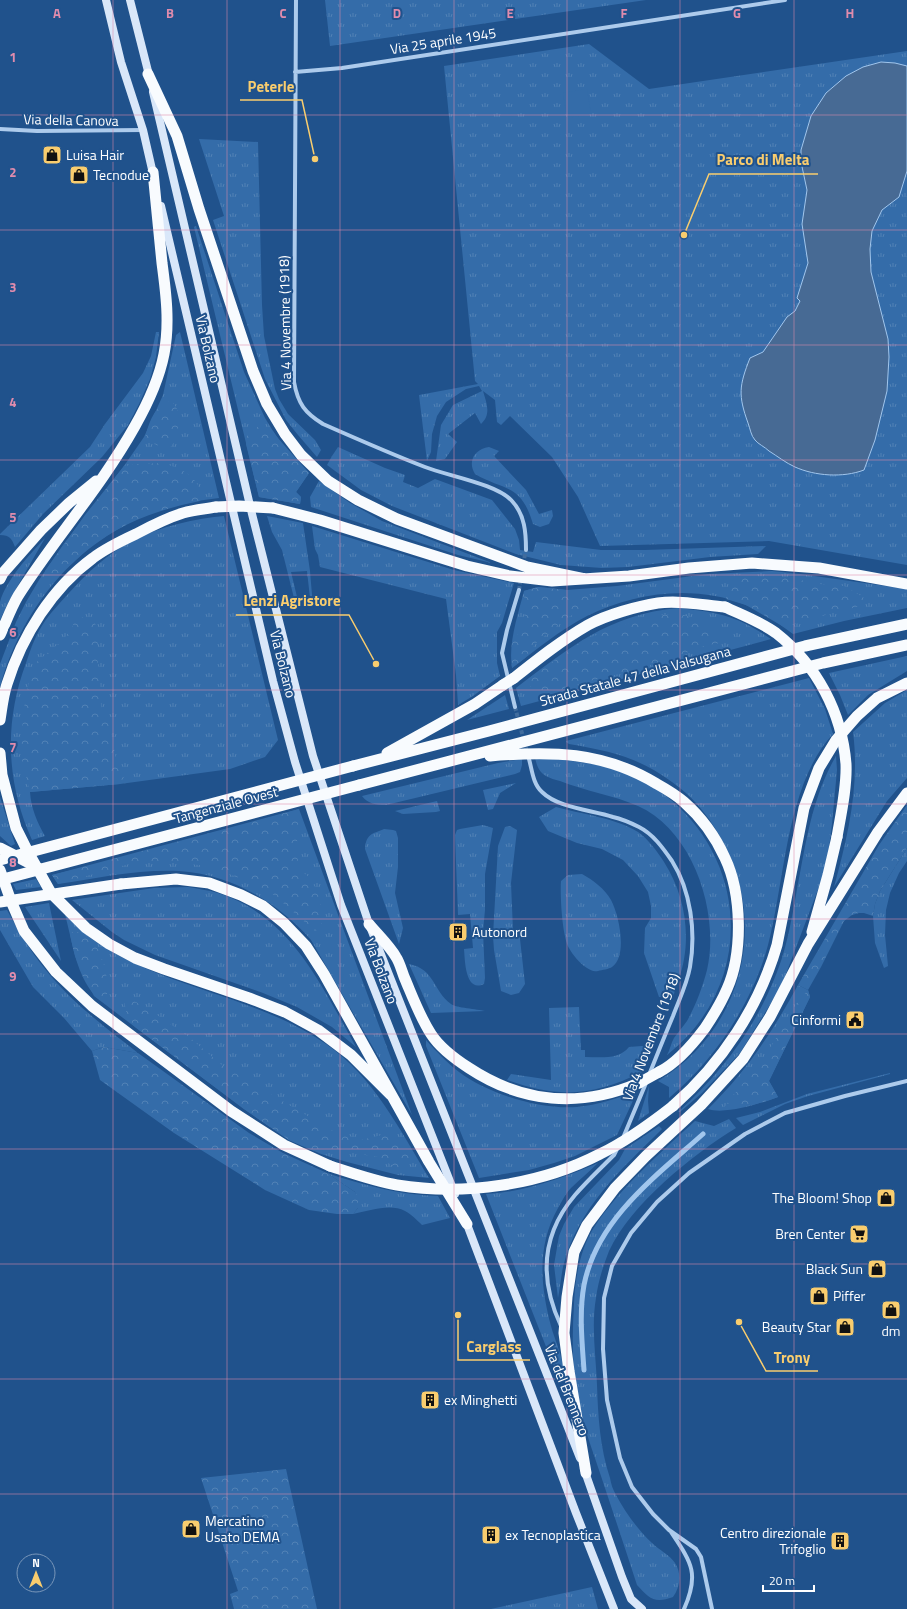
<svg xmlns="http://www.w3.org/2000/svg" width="907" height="1609" font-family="'Titillium Web',sans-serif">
	<defs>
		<pattern id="grass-tufts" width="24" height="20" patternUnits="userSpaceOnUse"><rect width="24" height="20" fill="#346ca9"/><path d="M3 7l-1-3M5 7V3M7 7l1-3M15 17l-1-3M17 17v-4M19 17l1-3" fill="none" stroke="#5282b6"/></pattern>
		<pattern id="forest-crowns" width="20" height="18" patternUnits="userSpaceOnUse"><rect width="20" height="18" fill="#346ca9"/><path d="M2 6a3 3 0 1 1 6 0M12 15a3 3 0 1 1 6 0" fill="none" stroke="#5282b6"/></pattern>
	</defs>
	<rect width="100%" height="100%" fill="#20528c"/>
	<path fill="url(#grass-tufts)" d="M325,0H646L330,46Z
		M589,44L649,89L907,51V565L769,541L600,546L578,497L552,457L510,416L501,425L497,422L495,400L483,391C486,402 492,414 481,424L475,413L448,434L457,442L445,459L436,461L441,425L453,405L482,391L479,386L466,389L446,402L437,416L432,434L431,452L427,461L419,395L478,384L475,381L444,66Z
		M199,139L258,142L262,305L264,336L275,389L279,399L288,414L315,440L321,450L317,457L298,435L286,420L265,379L213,220L224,216Z
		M196,226L244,372L265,418L276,436L309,473L296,492L301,497L300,504L259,497L194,227Z
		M156,332H159L156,357L150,379L139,404L128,425L102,457L43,514L15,547C12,539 10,535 0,535V534L90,447L105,424L143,373L151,356Z
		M180,332L219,498C204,500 187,502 172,506C84,532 24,601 0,687V664L16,622L26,602L39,580L63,545L124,466L144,437L163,395L176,335Z
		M338,447L385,468L405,475L403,482L418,488L435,479L492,500L515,529L519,540L520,550L533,552L536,542L601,550H645L766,546L758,554L710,557L628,567L602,568L561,565L516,554L392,506L361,490L327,465L332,456Z
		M489,447L499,451L494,456L526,490L539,514L552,510L553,516L549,524L540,527L533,524C521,483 504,491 475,474C467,461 475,449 489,447Z
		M319,481L350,503L382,521L492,563L458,555L311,507L310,497Z
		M224,516L278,740L265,757L230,769L120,784L30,792C31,808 37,822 45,836L32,840C6,782 4,722 26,663C31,648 36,634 45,621C52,611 60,603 68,594C87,573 108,553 134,540C162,526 193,519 224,516Z
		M267,516L303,523L310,571L313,607H311L307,571L291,572L297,597L294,598L282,550L272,532Z
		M312,526L454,570L514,583L502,623L497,632V663L500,676L473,696L458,705L456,675L446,599L320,567L318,555L315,549Z
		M45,538L9,601L0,620C0,615 0,607 0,602C6,580 30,554 45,538Z
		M772,571L800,574L907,589V608L844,621L793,634C778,623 763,612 746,605C696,584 634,592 587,616C560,630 536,650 512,668C508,643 518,615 524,591L538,587L567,590L617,586L708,574Z
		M678,608C718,612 738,616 771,639L521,706L516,688C569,648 609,614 678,608Z
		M907,656V671L868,695L848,715L840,695L829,673Z
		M809,678L825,709L833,734C786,784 785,881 768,945C753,1002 714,1061 669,1098V1087L658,1081C745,1029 770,919 718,833C707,814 691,795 672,782C638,757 610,751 569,744L566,742V741Z
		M907,690V778L887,801L834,887C848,836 860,785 853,732L885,703Z
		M505,695L509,709L467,720Z
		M836,756L837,770L832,824L829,848L822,879L784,979L774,998L740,1053L702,1093L680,1112H678C725,1070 761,1020 781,961C788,940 792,917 796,895C805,848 811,799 836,756Z
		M535,758C584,760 632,767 671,800C752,869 751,989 667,1055C670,1050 671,1043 674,1038C678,1032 683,1027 687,1021C695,1007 703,986 707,970C720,914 694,831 638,806C613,795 585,791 560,781C555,780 550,778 546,776C539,772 537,766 535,758Z
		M522,759V765L520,772L515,774L386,805C376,805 368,804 362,796L498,763Z
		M516,783L500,793L493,809L488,810L483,790Z
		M0,797L15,844L11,846L0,836Z
		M437,801L440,811L436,812L403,814L395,811Z
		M556,807C581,814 616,818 638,832C648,839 657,851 664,862C682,890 690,926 684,959C682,972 677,984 673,997H659L644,953L645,928L651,918V906L648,892L638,876L623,860L602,849L577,843L548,831L539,817Z
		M299,809L412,1115L311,940C277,902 231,874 179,871C139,869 98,878 58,884L52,875L170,846Z
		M483,825L493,828L485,874V910L483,931L485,978L484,984C465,993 465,960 464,949L473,948L470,914L458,915L455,835L457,830L460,829Z
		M510,826L517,830L511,883L513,931L519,930L525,984L519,993L511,995L501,991L494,950L493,936L498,846L505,827Z
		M384,829L393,830L396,831L398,838V867L395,893L403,928L399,944L365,849C366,834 372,834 384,829Z
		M907,848V861L899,873L890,893L886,910L885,935L888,966L884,968L875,943L873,916L875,904L880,891Z
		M582,874C593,880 605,889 611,900C619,915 628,956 612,967C609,969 602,970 598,971C593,972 591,970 587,968C579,963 573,955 569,948C562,936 560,895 561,881L568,875Z
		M36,879L41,887L16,890L13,884Z
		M188,887C198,889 208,890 218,893C291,916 321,985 356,1047L332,1027L297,1007L263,993L155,955L124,940L112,932L72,900L154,888Z
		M49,903L61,961L25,907Z
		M7,910C18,930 30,951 45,969C71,1002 105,1027 138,1053L104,1047L92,1051L64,1018L33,987L0,930V911Z
		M65,914C73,922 81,931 89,937C161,989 254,994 326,1044C373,1076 400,1130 429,1178L398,1175L347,1162L321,1154L289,1140L244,1109L135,1027L94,996L82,973L75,956Z
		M409,964C435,969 433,991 451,1004C456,1008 477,1009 485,1011L431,1013Z
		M798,985L808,990L810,997L769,1081L778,1097C762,1103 725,1115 708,1109C746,1072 773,1031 798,985Z
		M579,1007L581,1050H585V1057C600,1057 619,1060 629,1047L642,1046L649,1049L642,1072C593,1096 559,1099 507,1080L511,1074L551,1080L549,1008Z
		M426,1040C436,1051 447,1063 459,1072C488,1094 541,1110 577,1107C598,1105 617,1098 637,1092L617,1135L575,1156L554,1163L529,1170L479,1178L426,1046Z
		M890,1073V1074L808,1096L785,1104L743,1125L736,1118L760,1112L807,1094Z
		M649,1086L648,1101L649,1113L638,1121Z
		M729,1119L736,1128C692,1155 631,1204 609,1251C603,1266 598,1282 596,1298C591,1326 596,1357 597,1385C598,1417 600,1448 610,1478C611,1484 613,1490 616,1495C625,1512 638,1530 652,1543C659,1550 670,1555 675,1563C682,1574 680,1587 673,1597C654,1604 649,1598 637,1585C625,1548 613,1512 601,1476C593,1451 583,1426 578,1401C572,1369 572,1336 574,1304C575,1279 580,1248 595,1226C622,1186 659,1154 695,1121L714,1126Z
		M659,1126L662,1129C621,1170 578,1207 563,1267C561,1277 560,1288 558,1298L554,1265L559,1236L564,1224L574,1207L619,1160L625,1149Z
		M598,1163C590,1171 580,1179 571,1188C566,1193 562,1201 558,1208C537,1245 540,1285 551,1326C555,1342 566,1362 563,1379L561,1380L558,1377L486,1194C525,1192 563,1178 598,1163Z
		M327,1173C363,1185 400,1195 438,1196L450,1218L422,1225C417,1220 411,1214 405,1211C390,1203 369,1211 353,1214L358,1208L355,1192Z
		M592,1587L598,1609H491Z"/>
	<path fill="url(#forest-crowns)" d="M171,401C184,412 178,432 172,446L167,449L149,442L145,438C149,423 154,405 171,401Z
		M261,425L273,431L285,448L309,473L296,492L301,497L300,504L259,497L246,444C246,431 251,431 261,425Z
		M163,463C183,470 198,475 202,498L200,501C159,509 121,523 88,549C74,560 69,570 51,577L45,571L85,515L124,466L138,464Z
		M735,575L798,578L807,583L844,586L863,597L867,603L853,608L839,610L814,619L784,627L746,605L726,599L729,583Z
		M538,587L567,590L596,598L613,595L588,606L567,618L537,642L525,658L512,668V644L520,630L525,614L524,591Z
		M674,614L685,615L706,624L708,629L716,630L723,639L720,643L704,646L683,654L673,661L655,665H645L641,670C619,673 597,679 575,685C565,688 556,693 545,693C539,692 533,690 529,685L531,677L583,640L634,621H644L657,615Z
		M84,617L94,621L100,635L96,650L100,677L101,707L110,727L116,759L122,766L125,775L120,784L30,792L21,756L23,713L32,666L63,640L72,628L75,620Z
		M907,805V848L880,891L875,904L873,916L864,913H859L852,915L844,921L821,967L808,990L810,997L769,1081L778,1097C760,1104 742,1108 723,1109C737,1090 753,1072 767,1053C781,1032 791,1008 808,990L798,985L879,845Z
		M299,809C299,826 294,853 300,868C301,872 306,874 309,877C320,892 322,909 322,927L315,931L274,895L259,886L212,867L170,861L136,862L58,884L52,875Z
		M74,931C79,933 85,934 89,937C102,948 111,983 106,998L100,1000C82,986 74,955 70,934Z
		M124,1000H132L147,1008L189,1037L223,1066L333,1131L361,1140L386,1134L398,1140L409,1153L411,1163L400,1170L378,1157L353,1153L314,1151L289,1140L244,1109L135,1027L127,1016Z
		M104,1047L138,1053L249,1133L283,1153L327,1173L355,1192L358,1199V1208L353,1214H337L309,1210L265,1190L174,1133L100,1080L92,1051Z
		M286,1469L317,1609H234L230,1594L238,1591L201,1478Z"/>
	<path fill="#346ca9" d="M587,89L591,114L567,118L563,93Z"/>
	<path fill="#476a94" stroke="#a1c6ed" d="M881,62L895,63L907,66V171L899,197L882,210L872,231L870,249L871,272L888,339L889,357L887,391L875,440L864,470C843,478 815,476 795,467C786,463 777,456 769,451C765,447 758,444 755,440C751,436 750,428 748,423C738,395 739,386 750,358L763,352L787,317L795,311L800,301L797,298L808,263L802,224L807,190L801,162V150L811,116L826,93L846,76L863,67Z"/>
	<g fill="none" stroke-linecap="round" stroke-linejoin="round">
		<path stroke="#a1c6ed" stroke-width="5" d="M584,1370C582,1342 579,1313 584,1285C597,1219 656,1176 703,1134"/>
		<path stroke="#416c9d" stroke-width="4" stroke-dasharray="4 2" stroke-linecap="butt" d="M523,564L526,550
			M519,590L521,578
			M515,707L527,752"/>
		<path stroke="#adcbec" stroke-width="4" d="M296,0L294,382C298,404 305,413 323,424C357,439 391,454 425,467C448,476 497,484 512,501C525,515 526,533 526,550
			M295,72L342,68L785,0
			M0,129L37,131L143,130
			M515,707L502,653L507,630L519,590
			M529,759C532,770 533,784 542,792C558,808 592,810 613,817C622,819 631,823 639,827C653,834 663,848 672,861C691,891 696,932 690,967C687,984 679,1000 673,1016C665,1035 657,1055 649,1075
			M623,1138L646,1083
			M561,1326C539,1279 541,1235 575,1195C587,1181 601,1168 614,1155L618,1147
			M671,1532C691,1562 700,1573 684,1609
			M712,1609L701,1557L696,1549L669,1530L653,1514L632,1487L620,1458L607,1400L603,1349L604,1298L612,1266L631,1233L657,1202L689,1173L745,1134L785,1113L845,1096L907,1081"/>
		<path stroke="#d9e7f9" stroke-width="8" d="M106,0L121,62L143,130L154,178
			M130,0L150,79
			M153,92L252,514L313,756L369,924L580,1458
			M161,206L273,681L295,762L341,905L455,1194
			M465,1219L576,1513L614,1609
			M584,1469L622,1577L631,1599L642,1609"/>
		<path stroke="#f8fbfe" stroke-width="11" d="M148,74L177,136L199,209L253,371L267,404L285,434L301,455L328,481L358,500L397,519L527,567L585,579
			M273,508L320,520L467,566L510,576L552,581L629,576L689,568L752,563L819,568L907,584
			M0,579L3,573L41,530L69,503L96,481
			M0,635C6,622 11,608 18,596C55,538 101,487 135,426C148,403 159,380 164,354C170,324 166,293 162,263C159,233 156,203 153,172
			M514,678C538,659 562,640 588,625C606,615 638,606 658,603C680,600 703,605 725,607
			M0,720C2,708 3,696 7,684C22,636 52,588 93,558C106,548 121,541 136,534C151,526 167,518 183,513C194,510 205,509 216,507
			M0,753L2,775L16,828L27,850L51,893L86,928L109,944L135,958L164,969L249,998L285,1012L318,1030L351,1055L391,1095
			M387,753L475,704L503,685
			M490,756C550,751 603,751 657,784C666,789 676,795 684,802C701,817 716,838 725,858C742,894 743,953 727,989C721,1003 713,1016 705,1028C693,1044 677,1063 659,1072
			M353,766L489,731L805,646L907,624
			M359,785L823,663L907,645
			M0,848L37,867
			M0,870L11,901L24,931L56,972L92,1006L231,1111L284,1145L330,1166
			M121,884L176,879L209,883L241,895L263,906L284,923L306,946L324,974L429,1162L467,1224
			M369,924C378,935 389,945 396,957C400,963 402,972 405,979C413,998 420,1017 431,1034C440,1048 455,1059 469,1068C522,1103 580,1108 639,1083
			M812,932L828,875L837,837
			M673,1106C722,1063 759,1007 777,945L804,808L819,768L836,740L857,716L877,698L907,683
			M586,1473L569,1371L564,1333L567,1297L574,1252L587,1225L615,1188L646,1156L701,1105L743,1059L770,1017L808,944L878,832L907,793"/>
		<path stroke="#f8fbfe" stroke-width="11" d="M216,507L239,506L273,508
			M725,607C742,615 761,622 776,633C817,665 842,713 846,764C847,787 841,814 837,837
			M503,685L514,678
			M0,860L353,766
			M0,880L359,785
			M0,902L121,884
			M639,1083L659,1072
			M330,1166C352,1173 374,1181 397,1185C464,1196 540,1185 600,1154C627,1141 650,1124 673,1106"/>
	</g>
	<path fill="none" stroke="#e08cad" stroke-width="1" stroke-opacity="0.55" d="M113,0V1609M227,0V1609M340,0V1609M454,0V1609M567,0V1609M680,0V1609M794,0V1609M0,115H907M0,230H907M0,345H907M0,460H907M0,575H907M0,690H907M0,804H907M0,919H907M0,1034H907M0,1149H907M0,1264H907M0,1379H907M0,1494H907"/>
	<defs>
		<symbol id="shop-square" viewBox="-11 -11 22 22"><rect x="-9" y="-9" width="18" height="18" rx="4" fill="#f9cd6e" stroke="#20528c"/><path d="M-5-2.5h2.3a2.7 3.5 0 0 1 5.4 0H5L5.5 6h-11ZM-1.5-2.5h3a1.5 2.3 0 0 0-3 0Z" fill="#111"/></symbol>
		<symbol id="building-square" viewBox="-11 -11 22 22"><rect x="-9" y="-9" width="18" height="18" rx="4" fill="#f9cd6e" stroke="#20528c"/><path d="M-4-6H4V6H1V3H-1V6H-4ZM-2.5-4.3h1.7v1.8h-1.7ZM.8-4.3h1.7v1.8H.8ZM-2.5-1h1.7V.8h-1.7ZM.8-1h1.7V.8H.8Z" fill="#111"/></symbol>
		<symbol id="civic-square" viewBox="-11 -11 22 22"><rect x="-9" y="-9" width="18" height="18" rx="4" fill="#f9cd6e" stroke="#20528c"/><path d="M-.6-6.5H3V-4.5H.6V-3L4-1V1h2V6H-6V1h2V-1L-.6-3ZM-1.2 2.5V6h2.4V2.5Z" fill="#111"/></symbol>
		<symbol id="supermarket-square" viewBox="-11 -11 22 22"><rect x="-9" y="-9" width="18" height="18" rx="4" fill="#f9cd6e" stroke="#20528c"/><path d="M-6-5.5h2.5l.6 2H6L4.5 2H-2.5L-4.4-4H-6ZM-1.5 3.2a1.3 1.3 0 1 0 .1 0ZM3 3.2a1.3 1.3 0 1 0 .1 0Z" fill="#111"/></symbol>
	</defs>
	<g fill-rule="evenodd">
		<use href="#shop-square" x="41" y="144" width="22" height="22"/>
		<use href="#shop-square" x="68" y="164" width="22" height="22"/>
		<use href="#building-square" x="447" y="921" width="22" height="22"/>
		<use href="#civic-square" x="844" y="1009" width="22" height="22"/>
		<use href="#shop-square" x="875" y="1187" width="22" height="22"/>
		<use href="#supermarket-square" x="848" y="1223" width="22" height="22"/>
		<use href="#shop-square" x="866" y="1258" width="22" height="22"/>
		<use href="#shop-square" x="808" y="1285" width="22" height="22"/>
		<use href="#shop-square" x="880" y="1299" width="22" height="22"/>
		<use href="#shop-square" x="834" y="1316" width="22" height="22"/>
		<use href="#building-square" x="419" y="1389" width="22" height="22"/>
		<use href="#shop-square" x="180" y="1518" width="22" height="22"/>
		<use href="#building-square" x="480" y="1524" width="22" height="22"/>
		<use href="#building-square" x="829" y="1530" width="22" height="22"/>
	</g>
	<g text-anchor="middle" stroke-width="4" stroke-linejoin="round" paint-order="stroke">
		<g font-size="14" fill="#fff" stroke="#20528c">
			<text transform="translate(443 41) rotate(-9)" y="5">Via 25 aprile 1945</text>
			<text transform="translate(71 120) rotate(1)" y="5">Via della Canova</text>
			<text transform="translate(285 323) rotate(-91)" y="5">Via 4 Novembre (1918)</text>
			<text transform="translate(208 349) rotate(77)" y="5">Via Bolzano</text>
			<text transform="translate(283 664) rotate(76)" y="5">Via Bolzano</text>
			<text transform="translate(635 676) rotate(-15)" y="5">Strada Statale 47 della Valsugana</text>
			<text transform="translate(226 805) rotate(-15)" y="5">Tangenziale Ovest</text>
			<text transform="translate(381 971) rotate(69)" y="5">Via Bolzano</text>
			<text transform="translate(651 1037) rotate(-69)" y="5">Via 4 Novembre (1918)</text>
			<text transform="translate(567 1390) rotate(68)" y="5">Via del Brennero</text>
		</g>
		<g font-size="14" fill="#fff" stroke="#20528c" text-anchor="start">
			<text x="66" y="160">Luisa Hair</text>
			<text x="93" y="180">Tecnodue</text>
			<text x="472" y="937">Autonord</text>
			<text x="841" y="1025" text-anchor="end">Cinformi</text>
			<text x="872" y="1203" text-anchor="end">The Bloom! Shop</text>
			<text x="845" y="1239" text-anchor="end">Bren Center</text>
			<text x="863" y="1274" text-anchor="end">Black Sun</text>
			<text x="833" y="1301">Piffer</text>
			<text x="831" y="1332" text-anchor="end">Beauty Star</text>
			<text x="891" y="1336" text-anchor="middle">dm</text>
			<text x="444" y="1405">ex Minghetti</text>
			<text x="205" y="1526">Mercatino<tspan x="205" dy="16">Usato DEMA</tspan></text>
			<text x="826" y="1538" text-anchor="end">Centro direzionale<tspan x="826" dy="16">Trifoglio</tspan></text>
			<text x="505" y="1540">ex Tecnoplastica</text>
		</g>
	</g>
	<g font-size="13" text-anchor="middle" font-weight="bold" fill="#e08cad" stroke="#20528c" stroke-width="4" stroke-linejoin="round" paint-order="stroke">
		<text x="57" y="18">A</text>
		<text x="170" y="18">B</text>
		<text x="283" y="18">C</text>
		<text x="397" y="18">D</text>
		<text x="510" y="18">E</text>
		<text x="624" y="18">F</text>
		<text x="737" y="18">G</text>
		<text x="850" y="18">H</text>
		<text x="13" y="62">1</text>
		<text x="13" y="177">2</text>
		<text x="13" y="292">3</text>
		<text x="13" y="407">4</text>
		<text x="13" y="522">5</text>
		<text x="13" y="637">6</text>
		<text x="13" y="752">7</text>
		<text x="13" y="867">8</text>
		<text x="13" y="981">9</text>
	</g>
	<path fill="none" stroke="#f9cd6e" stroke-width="1.5" d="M315 159L302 100H240M684 235L709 174H818M376 664L349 615H236M458 1315L458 1360H530M739 1322L766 1371H818"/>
	<g fill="#f9cd6e" stroke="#20528c" stroke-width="1.5">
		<circle cx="315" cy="159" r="4"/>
		<circle cx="684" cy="235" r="4"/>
		<circle cx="376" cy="664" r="4"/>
		<circle cx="458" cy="1315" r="4"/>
		<circle cx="739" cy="1322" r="4"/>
	</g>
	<g font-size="15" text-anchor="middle" font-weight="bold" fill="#f9cd6e" stroke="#20528c" stroke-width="4" stroke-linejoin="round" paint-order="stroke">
		<text x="271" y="92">Peterle</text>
		<text x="763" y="165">Parco di Melta</text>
		<text x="292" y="606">Lenzi Agristore</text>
		<text x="494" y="1352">Carglass</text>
		<text x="792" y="1363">Trony</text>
	</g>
	<g transform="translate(36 1573)"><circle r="19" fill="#20528c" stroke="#7997ba"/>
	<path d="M0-3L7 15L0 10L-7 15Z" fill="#f9cd6e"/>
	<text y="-6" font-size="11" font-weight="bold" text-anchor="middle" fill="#ffffff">N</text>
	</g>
	<path d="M763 1585v6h51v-6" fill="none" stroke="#ffffff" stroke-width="2"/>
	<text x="769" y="1585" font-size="12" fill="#ffffff" stroke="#20528c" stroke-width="3" paint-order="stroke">20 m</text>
</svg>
